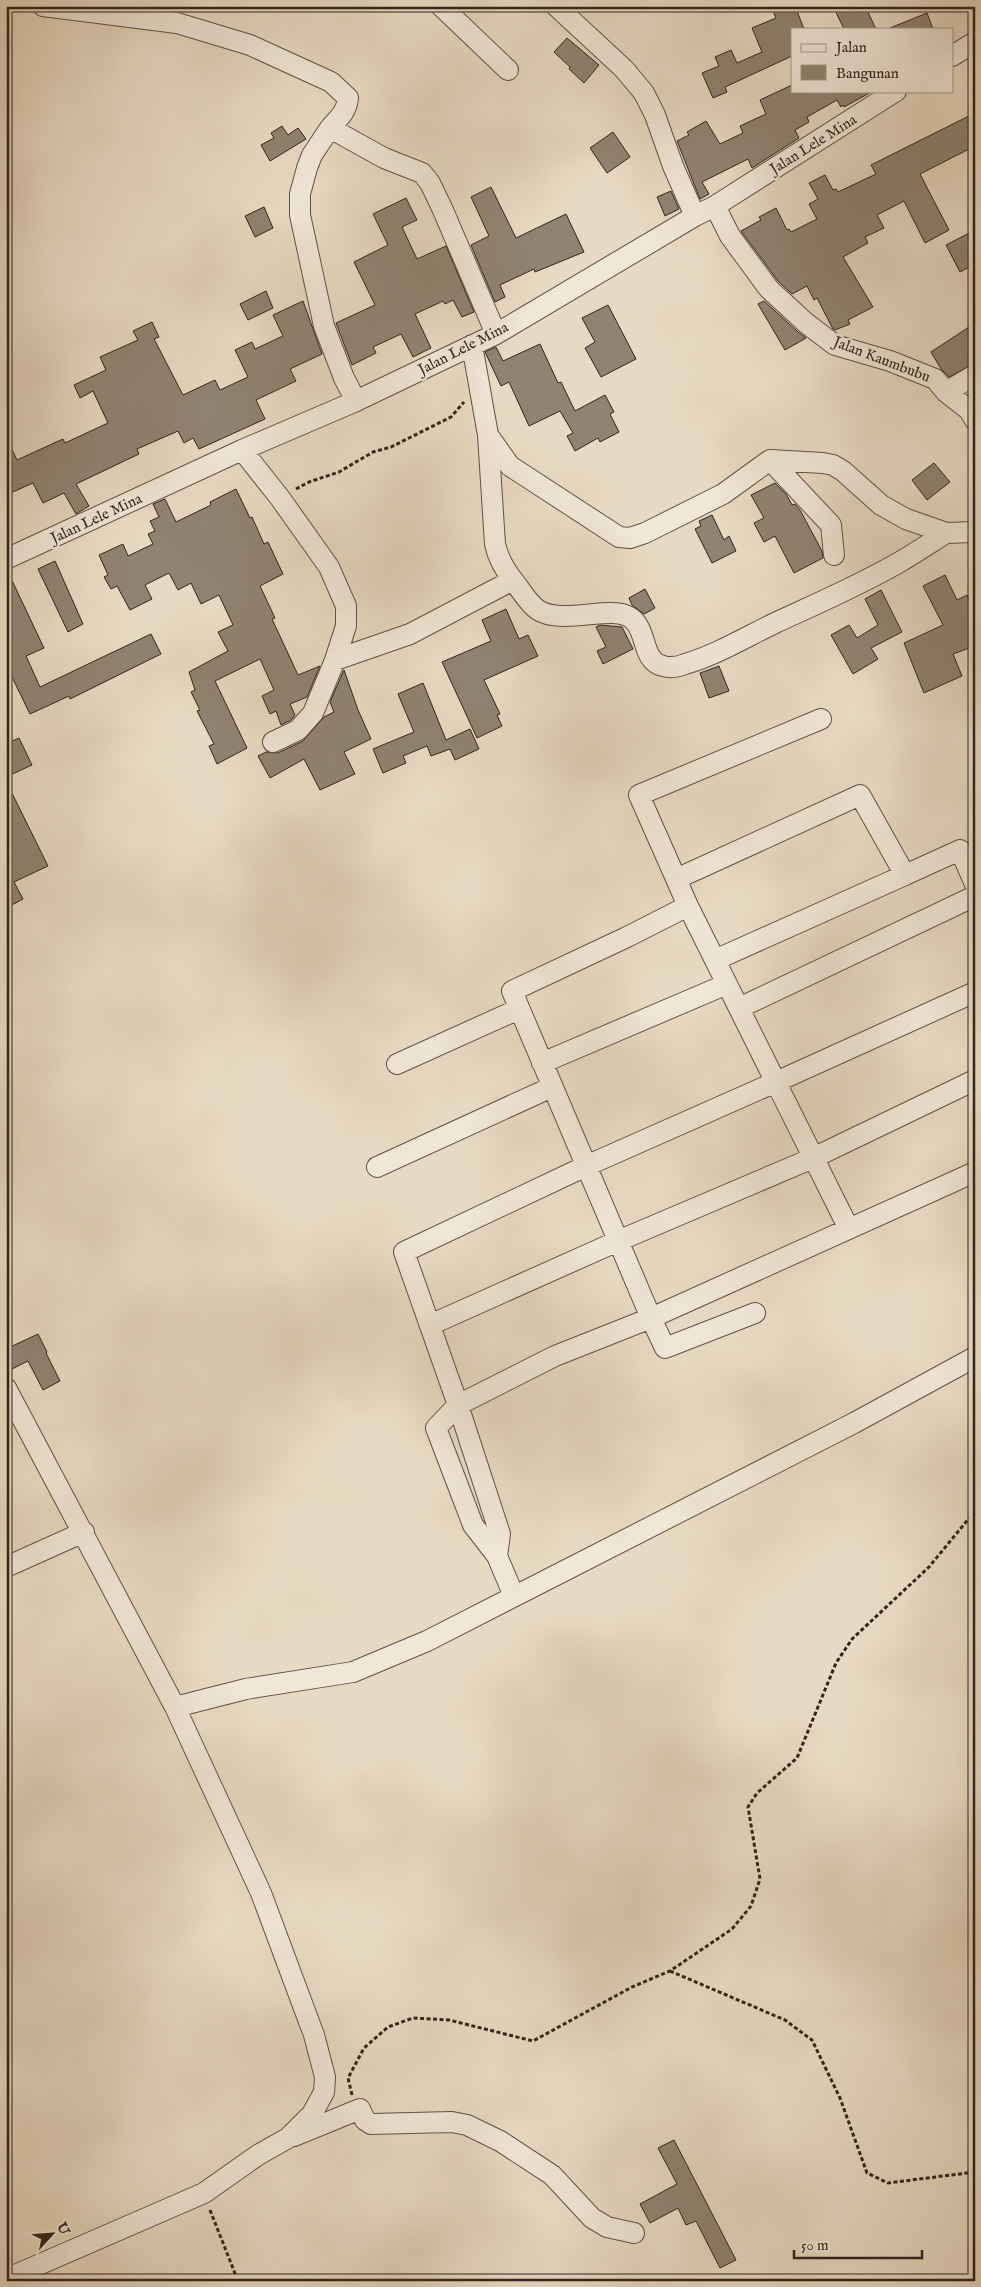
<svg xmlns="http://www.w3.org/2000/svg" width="981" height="2287" font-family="'IM FELL English',serif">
	<rect width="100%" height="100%" fill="#e8dac2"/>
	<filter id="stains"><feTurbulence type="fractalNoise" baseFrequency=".004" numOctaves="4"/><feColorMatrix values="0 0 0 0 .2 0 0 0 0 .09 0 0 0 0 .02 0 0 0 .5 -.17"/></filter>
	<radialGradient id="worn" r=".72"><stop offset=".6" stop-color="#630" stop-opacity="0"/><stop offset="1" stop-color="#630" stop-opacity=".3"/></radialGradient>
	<path fill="#908372" stroke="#30251c" d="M771,6H795L804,29H792V56L725,87L727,92L713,98L702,73L719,66L715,57L731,50L737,63L762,52L752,28L776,18Z
		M833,6H865L876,29H844Z
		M927,13L933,29H890V28Z
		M567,38L599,65L584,83L569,69L570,67L554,52Z
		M792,85V91H873L844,107L843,105L841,107L837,100L807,117L809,122L795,130L799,138L752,168L748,159L702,182L709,194L700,199L677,141L689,135L687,132L706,121L720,144L743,133L740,126L766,114L760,100Z
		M971,115L975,122V146L920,174L949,230L925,243L904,201L877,215L884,228L865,237L868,243L843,257L873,307L848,320L850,324L835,330L833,329L817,298L814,300L807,286L792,294L778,281L741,231L761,220L759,217L776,208L787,230L789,229L791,232L817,219L809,204L818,199L809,183L825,175L833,190L836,189L838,192L876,174L871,165Z
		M282,126L288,135L298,128L306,139L270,161L261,145L274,138L271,133Z
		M613,132L630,157L607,173L590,148Z
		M491,187L516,238L566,214L584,252L535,272L534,269L500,285L505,297L495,302L471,245L489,236L471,197Z
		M671,191L679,209L665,216L657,197Z
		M406,198L417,220L402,227L417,259L446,246L474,312L462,317L453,300L445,304L443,301L415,314L431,348L413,357L401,334L373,347L376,353L352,365L336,323L375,305L354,262L388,245L373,214Z
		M264,207L273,228L255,237L245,216Z
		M975,230V264L960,272L946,245Z
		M266,291L273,308L248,320L240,304Z
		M303,301L322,354L290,369L296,381L256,400L265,419L199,449L193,438L184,443L178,431L137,449L139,454L76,484L89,506L76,514L64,493L43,503L33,483L6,495V437L17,460L63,439L65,443L108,423L93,391L80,398L74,385L106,370L100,357L138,340L133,331L152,322L159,337L154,339L183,395L215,380L220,390L248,377L235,350L252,342L255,349L283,336L273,315Z
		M764,301L798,332L806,338L785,350L758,304Z
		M608,305L636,359L601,377L585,348L595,342L582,318Z
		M969,327L975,336V363L949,377L941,369L931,352Z
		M540,344L558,383L561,382L575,411L605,395L614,412L610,414L619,432L600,442L598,438L575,451L567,436L573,433L560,411L529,426L509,382L501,386L485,352L496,347L503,361Z
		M934,463L950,482L927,500L912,480Z
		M775,483L786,494L792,505L795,504L800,510L822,551L823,558L794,573L775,536L764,542L754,523L764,518L751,495Z
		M236,489L250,518L252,517L264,544L268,542L283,574L260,586L275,618L272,619L298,675L320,666L307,697L290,704L295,715L291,720L281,725L276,711L270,714L262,696L274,690L260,659L215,681L247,748L217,764L209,746L214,744L197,711L200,710L191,692L195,690L189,672L228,651L218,632L233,625L219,595L201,604L191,583L178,590L169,573L145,585L152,599L130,610L117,586L111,589L104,577L108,575L99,555L123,544L128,556L153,544L148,534L155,531L150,521L159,517L153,504L165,499L176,522L211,505L210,502Z
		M712,515L724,540L729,536L736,551L712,563L695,529L701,526L699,521Z
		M55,561L83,624L68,632L38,569Z
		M7,570L44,648L26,656L40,687L151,634L161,654L70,699L69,696L30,714L12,677L6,680Z
		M945,575L957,600L967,595L975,611V646L953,654L962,676L924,693L904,643L943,625L923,586Z
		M645,589L655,608L644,614L632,605L629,598Z
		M881,590L902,632L871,648L878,659L853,674L831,635L849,625L857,638L878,625L865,599Z
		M506,609L519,639L528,635L538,656L484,680L500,714L497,715L502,726L477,738L442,662L491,641L482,620Z
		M600,625L622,627L633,649L603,664L597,651L606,647L596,627Z
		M719,666L729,691L709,698L700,673Z
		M344,670L358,710L371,739L344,752L355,774L320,790L304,759L270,778L258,756L266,752L278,753L303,741L324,717L334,712L330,702Z
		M423,683L446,740L470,729L479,749L455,760L450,749L431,756L427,746L403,756L406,763L383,773L373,749L414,732L398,694Z
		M19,738L32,765L6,777V744Z
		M6,781L48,866L14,882L23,899L6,908Z
		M38,1334L47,1352L46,1353L60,1381L43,1390L28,1361L10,1370L6,1362V1349Z
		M674,2140L736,2260L720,2268L696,2221L686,2225L678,2208L650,2223L640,2204L677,2184L658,2148Z"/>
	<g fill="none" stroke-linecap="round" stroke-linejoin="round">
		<defs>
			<path id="minor" d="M43,6L177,23L250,45L331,82L348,98C347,111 339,118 330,128
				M441,6L508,70
				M556,6L624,69L644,93L655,115L673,166L695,216
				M952,56L975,42
				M715,206L730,236L769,289L806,323L835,345L890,361L935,379L946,392L969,410L975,420
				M472,345L488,435L495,544C498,559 506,572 516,584C522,592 529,604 538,610C556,622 592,612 613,613C654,614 635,659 663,666C670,668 678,667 685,664C716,655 746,637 775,623C816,604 858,586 898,563C914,554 930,543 946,533
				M946,392L975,375
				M356,401L344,378L324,326L300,215V194L307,168L312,155L330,128L384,158L422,173L430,183L442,208L496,334
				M488,435L510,466L619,537L630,538L645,533L723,494L770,460L823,463L833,465L843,471L881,505L906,519L946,533L975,532
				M242,450L280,498L329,567L346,606V626L335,660L313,713L298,730L273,742
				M770,460L831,525L834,555
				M6,559L242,450L354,402L496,334L695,216L715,206L896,91
				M335,660L410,634L513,580
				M821,719L639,795L688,906L627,937L512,991L651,1318L975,1172
				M905,875L960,850L975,884
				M676,879L860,795L905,875L715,960
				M688,906L848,1227
				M739,1008L975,896
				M542,1063L727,984
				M397,1064L519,1009
				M781,1093L776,1082L975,992
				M377,1167L552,1087L553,1089
				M430,1325L618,1241L813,1158L975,1080
				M6,1388L175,1707L261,1893L314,2035L325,2077L324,2092L312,2114L288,2138L258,2155L204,2193L6,2279
				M497,1556L500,1534L458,1405L404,1252L586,1166L776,1082
				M6,1567L84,1532
				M514,1596L497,1556L473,1525L436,1428L458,1405L555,1356L651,1318L665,1348L755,1313
				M175,1707L246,1689L353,1672L427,1641L854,1423L975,1357
				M294,2136L360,2109L365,2120L371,2124L452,2122L467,2125L500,2141L552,2175L592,2218L607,2227L634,2233"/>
		</defs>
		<use href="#minor" stroke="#5e5246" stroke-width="22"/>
		<path stroke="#30251c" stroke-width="3" stroke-dasharray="4 2.5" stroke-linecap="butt" d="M296,489L309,482L339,472L373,452L391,447L451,417L464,402
			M670,1971L785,2020L812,2040L840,2098L867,2173L888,2183L975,2172
			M352,2095L348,2078L364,2048L388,2027L413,2018L449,2020L533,2041L632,1987L670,1971L732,1929L751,1906L760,1879L748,1807L757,1793L797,1758L836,1663L852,1639L929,1567L975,1511
			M210,2210L238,2281"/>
		<use href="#minor" stroke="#f0e7d7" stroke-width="20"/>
	</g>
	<g text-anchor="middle" stroke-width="4.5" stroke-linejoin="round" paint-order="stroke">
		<g font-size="15" fill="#30251c" stroke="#f0e7d7">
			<text transform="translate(813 144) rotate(-32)" y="5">Jalan Lele Mina</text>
			<text transform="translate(463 348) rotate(-27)" y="5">Jalan Lele Mina</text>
			<text transform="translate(882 359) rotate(21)" y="5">Jalan Kaumbubu</text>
			<text transform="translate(96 518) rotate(-25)" y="5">Jalan Lele Mina</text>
		</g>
	</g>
	<rect width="981" height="2287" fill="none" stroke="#e8dac2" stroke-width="25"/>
	<rect x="8" y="8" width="966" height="2272" fill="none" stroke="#30251c" stroke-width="2.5"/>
	<rect x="12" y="12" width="956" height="2262" fill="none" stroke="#30251c"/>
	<rect x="791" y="28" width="162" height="65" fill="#f0e7d7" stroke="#a3998c"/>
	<rect x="801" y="44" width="25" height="8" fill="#f0e7d7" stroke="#a3998c"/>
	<text x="836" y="52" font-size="15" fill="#30251c">Jalan</text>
	<rect x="801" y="65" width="25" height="15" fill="#908372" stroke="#a3998c"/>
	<text x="836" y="78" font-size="15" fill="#30251c">Bangunan</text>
	<g transform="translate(52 2234) rotate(64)" stroke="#f0e7d7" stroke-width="4" paint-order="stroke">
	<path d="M0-4L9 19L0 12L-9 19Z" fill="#30251c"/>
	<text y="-8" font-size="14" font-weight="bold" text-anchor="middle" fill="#30251c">U</text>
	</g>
	<path d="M794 2250v8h128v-8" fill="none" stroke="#30251c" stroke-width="2.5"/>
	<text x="801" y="2250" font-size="15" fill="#30251c" stroke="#f0e7d7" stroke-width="4" paint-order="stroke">50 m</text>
	<rect width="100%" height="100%" filter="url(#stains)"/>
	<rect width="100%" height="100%" fill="url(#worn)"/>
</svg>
